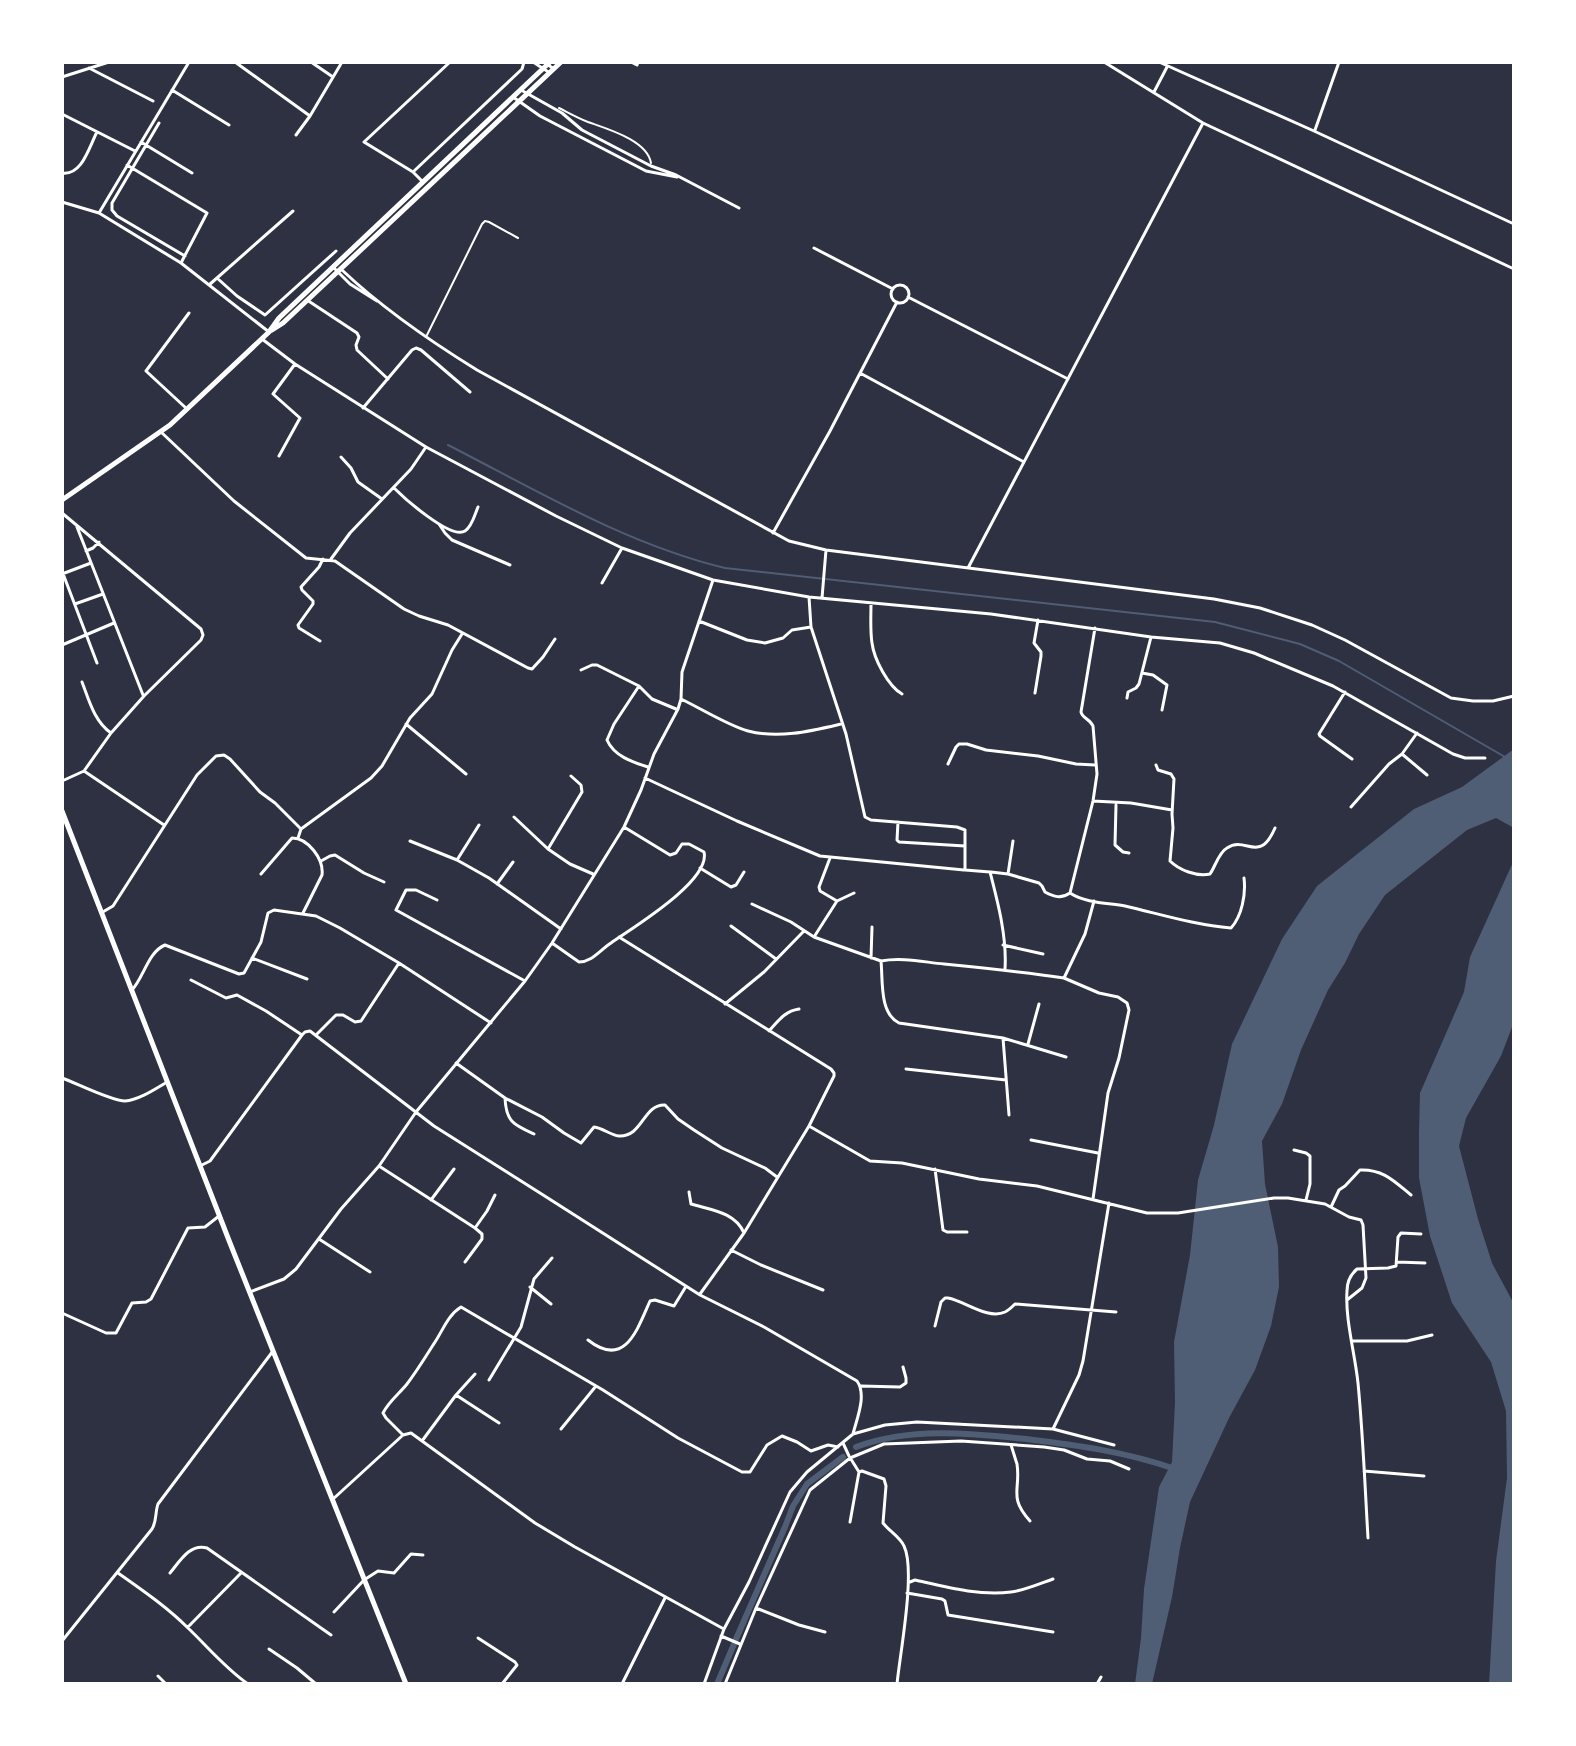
<svg xmlns="http://www.w3.org/2000/svg" width="1576" height="1746" font-family="Ubuntu,sans-serif">
	<rect width="100%" height="100%" fill="#2d3142"/>
	<path fill="#4f5d75" d="M1514,749V828L1496,818L1467,830L1385,895L1359,934L1345,963L1328,990L1301,1050L1282,1104L1262,1141L1265,1184L1278,1247L1279,1287L1271,1326L1255,1370L1229,1418L1190,1502L1180,1548L1172,1597L1152,1684H1135L1141,1638L1144,1589L1159,1487L1172,1462L1175,1402L1174,1342L1190,1255L1198,1180L1214,1125L1232,1044L1282,939L1317,886L1414,809L1462,787Z
		M1514,860V1022L1501,1056L1466,1118L1459,1146L1478,1219L1492,1263L1514,1304V1684H1489L1496,1561L1507,1478L1506,1411L1491,1362L1452,1303L1430,1236L1419,1178V1132L1420,1093L1464,992L1470,957Z"/>
	<g fill="none" stroke-linecap="round" stroke-linejoin="round">
		<path stroke="#4f5d75" stroke-width="2" d="M448,445C538,491 626,544 725,568L1215,622L1300,644L1339,661L1505,757"/>
		<path stroke="#4f5d75" stroke-width="6" d="M856,1447C909,1427 970,1433 1026,1439C1076,1445 1127,1452 1175,1469
			M736,1639L785,1527L793,1506L807,1484L843,1457
			M717,1684L734,1644"/>
		<path stroke="#fff" stroke-width="2" d="M559,108C569,113 578,118 588,122C607,129 647,140 651,163
			M427,335L482,224L485,221L489,222L518,238"/>
		<path stroke="#fff" stroke-width="3" d="M235,62L310,116
			M311,62L333,77
			M533,62L550,73
			M544,62L554,69
			M631,62L637,65L638,62
			M1104,62L1203,123L1514,269
			M1159,62L1314,131L1514,224
			M89,68L153,101
			M62,77L109,62
			M172,90L229,125
			M521,90L562,113L582,130L651,166L676,175L739,208
			M1154,92L1167,67
			M513,97L540,116L646,171L677,177
			M62,114L135,151
			M1315,130L1339,62
			M296,135L310,116L342,62
			M141,142L192,173
			M127,165L207,213L182,261
			M413,172L522,69L524,62
			M62,173C82,176 89,147 97,132
			M422,181L413,172L364,142L450,62
			M62,202L99,213L181,263L269,332
			M112,210V203L159,123
			M112,210L117,216L185,256
			M99,213L189,62
			M814,248L893,289
			M333,267L350,284L377,301
			M342,270C382,308 430,341 477,370L789,541L826,550L1214,599L1260,608L1312,625L1345,640L1451,698L1473,701H1493L1514,696
			M217,278L237,296L265,315L336,251
			M209,285L293,211
			M891 294a9 9 0 1 1 18 0a9 9 0 1 1-18 0Z
			M908,297L1068,379
			M307,300L357,333L359,337L356,345L357,350L388,379
			M262,339L295,364L426,447L556,516L622,548L713,580L809,597L991,614L1151,637L1220,643L1254,653L1333,686L1453,754L1465,758H1485
			M860,373L1024,462
			M363,408L412,350L416,348L421,350L470,392
			M187,409L146,371L189,313
			M161,432L234,501L306,558L335,561L404,609L419,616L448,625L528,668L532,669L543,657L555,639
			M279,456L300,418L273,394L295,364
			M341,457L351,468L358,482L382,499
			M394,488C404,498 451,540 465,531C472,527 475,514 478,507
			M62,513L201,629L203,635L201,640L144,696L111,733L84,771L62,781
			M439,524L445,533L452,540L510,565
			M77,527L143,695
			M773,533L830,431L897,302
			M86,551L93,548L99,542
			M331,559L350,533L411,469L426,447
			M968,568L1203,123
			M62,571L97,663
			M62,574L91,563
			M602,583L622,548
			M809,597L811,627L846,734L865,817L871,820L957,827L965,830V870L990,872C998,903 1007,937 1005,969
			M822,598L826,550
			M871,603C871,616 870,630 872,643C874,659 888,686 902,694
			M75,604L103,594
			M699,621L747,640L765,643L783,638L792,630L811,627
			M320,641L299,628L298,625L313,604V601L302,590L301,587L319,567L323,559
			M62,645L114,623
			M581,670L592,665H597L639,686L652,699L676,709
			M1142,673L1153,675L1167,685L1162,710
			M82,682C89,700 94,721 111,733
			M639,686L614,724L607,740C614,756 632,762 648,767
			M1345,692L1319,734L1320,736L1352,759
			M1035,693L1041,656V652L1034,643L1038,620
			M1127,698L1128,692L1136,688L1139,684L1151,637
			M681,699C700,708 729,726 748,731C779,739 811,731 841,724
			M406,724L466,774
			M1402,754L1427,775
			M948,764L956,747L959,744H967L986,750L1038,756L1076,764L1095,765
			M1156,765L1158,770L1171,774L1174,779L1172,814L1173,828L1170,861C1179,870 1197,877 1210,874C1215,867 1219,852 1227,848C1246,835 1259,865 1275,828
			M84,771L164,825
			M645,778L737,821L820,856L964,870
			M1093,801L1131,803L1172,810
			M1116,805L1115,845L1123,852L1129,853
			M1351,807L1389,764L1402,754L1417,733
			M514,817L548,849L570,864L593,874
			M898,822L897,840L899,842L965,846
			M298,838L301,829L371,778L382,766L410,718L432,694L452,650L462,634
			M410,841L457,860L489,878L561,929
			M548,849L582,792L581,785L571,776
			M830,858L819,887L820,891L837,901L854,893
			M457,860L479,825
			M321,861L330,856L335,855L364,873L384,882
			M700,868L731,887L736,885L744,872
			M991,872L1008,874L1039,883L1042,886L1045,892C1054,897 1061,899 1070,893
			M261,874L292,838C308,838 324,859 322,875L303,913
			M1008,874L1013,841
			M497,884L513,862
			M1070,893L1093,801L1097,774L1093,726C1090,719 1082,718 1081,712L1095,628
			M1070,893C1085,903 1108,903 1125,906C1160,914 1195,925 1231,928C1242,916 1246,894 1244,878
			M437,900L416,890H406L396,910L525,981
			M752,904L791,922L814,937L881,961C902,957 923,962 944,964C985,968 1024,972 1064,978L1085,934L1094,901
			M101,913L113,906L197,775L216,756L224,755L230,759L260,792L275,803L301,829
			M731,926L776,959
			M619,937L831,1069L834,1073V1076L809,1126L870,1161L902,1163L979,1179L1037,1186L1147,1213H1178L1274,1198H1288L1325,1204L1349,1217L1361,1220L1363,1225L1366,1278L1362,1288L1347,1300
			M814,937L837,901
			M552,943L579,962C592,962 600,950 611,943C632,928 711,881 704,852L689,844H682L676,853L670,855L624,827
			M1003,945L1043,954
			M252,958L307,979
			M871,958L872,927
			M881,961C883,980 879,1013 899,1023L1003,1038L1066,1057
			M1064,978L1099,993L1118,997L1127,1003L1129,1010L1119,1058L1108,1093L1093,1199
			M191,980L226,998L237,995L266,1011L302,1035
			M132,990C144,977 148,952 165,945L239,974L244,973L261,942L268,913L274,910L316,916L340,928L399,963L491,1023
			M725,1004L764,972L803,932
			M769,1031C778,1021 785,1011 799,1009
			M317,1034L336,1015H343L355,1022L361,1021L399,963
			M1003,1038L1009,1115
			M1028,1044L1039,1004
			M456,1063L505,1098C506,1122 514,1125 534,1134
			M906,1069L1006,1080
			M62,1078C76,1083 111,1101 125,1101C139,1100 155,1089 167,1082
			M505,1098L542,1117L564,1133L581,1143L594,1127C603,1128 610,1135 619,1136C643,1137 643,1104 665,1105L678,1119L694,1130L722,1148L765,1168L777,1177
			M1031,1140L1098,1153
			M1294,1150L1306,1153L1310,1156V1184L1306,1200
			M200,1166L210,1161L302,1035L305,1032L310,1031L434,1126L540,1193L700,1295L764,1327L857,1381C867,1395 857,1418 853,1434
			M379,1166L475,1228L487,1211L495,1195
			M935,1169L943,1230L947,1232H967
			M689,1192L691,1204C711,1210 735,1212 744,1233
			M431,1200L454,1169
			M1331,1207L1339,1190L1345,1186L1360,1170C1383,1169 1394,1181 1411,1195
			M319,1239L370,1272
			M731,1250L761,1265L823,1290
			M465,1262L482,1239V1234L475,1228
			M1397,1262L1425,1263
			M530,1287L551,1304
			M250,1292L284,1279L296,1269L341,1209L379,1166L416,1112L525,981L552,943L624,827L641,790L654,754L678,709L681,699L682,672L713,580
			M700,1294L744,1233L809,1126
			M62,1313L106,1333H116L132,1303L146,1302L151,1299L188,1228L205,1227L219,1216
			M935,1326L941,1302L945,1298H948C965,1301 988,1320 1005,1312C1009,1310 1012,1307 1015,1304L1116,1312
			M588,1340C625,1369 637,1330 650,1301L655,1300L674,1306L685,1288
			M1352,1341H1407L1432,1335
			M489,1380L521,1327L534,1279L552,1258
			M861,1386L900,1387L906,1383V1378L903,1367
			M456,1395L499,1423
			M561,1429L596,1386
			M1053,1429L1079,1375L1083,1361L1109,1203
			M403,1435L386,1418L383,1413C389,1401 399,1394 407,1384C417,1371 426,1356 435,1342C443,1330 448,1315 461,1307L603,1390L678,1438L742,1472H750L767,1445L782,1436L797,1442L811,1451L828,1445L838,1447
			M422,1441L456,1395L475,1374
			M843,1443L849,1456L859,1472L862,1471L884,1479L886,1486L883,1523C889,1531 900,1537 904,1546C916,1571 900,1653 897,1684
			M1011,1445C1013,1451 1015,1458 1017,1464C1021,1489 1008,1497 1030,1521
			M1364,1471L1424,1476
			M332,1500L403,1435L411,1433L535,1523L575,1547L722,1628
			M850,1522L859,1472
			M1368,1538C1365,1487 1363,1435 1358,1383C1355,1354 1345,1319 1347,1291C1347,1281 1350,1275 1357,1269L1388,1268L1396,1266L1398,1237L1401,1233L1421,1234
			M118,1573C142,1590 167,1607 188,1628C208,1647 225,1668 248,1684
			M170,1573C180,1561 190,1543 207,1548L331,1635
			M910,1582L915,1580C946,1587 979,1596 1011,1592C1026,1590 1039,1584 1053,1579
			M907,1593L942,1599L945,1601L948,1615L1053,1632
			M756,1608L810,1490L850,1458L884,1444L961,1441L1044,1447L1064,1450L1087,1459L1110,1461L1129,1469
			M334,1612L364,1580L378,1571L394,1573L411,1554L423,1555
			M188,1627L241,1573
			M721,1636L740,1644
			M478,1638L515,1662L517,1665L502,1684
			M62,1641L152,1529C157,1521 155,1512 158,1504L273,1351
			M269,1649L297,1668L316,1684
			M158,1676L166,1684
			M622,1684L665,1598
			M704,1684L724,1629L749,1582L790,1492L807,1472L853,1434L885,1425L917,1422L1053,1429L1114,1445
			M725,1684L756,1608L799,1625L825,1632
			M1097,1684L1101,1677"/>
		<path stroke="#fff" stroke-width="5" d="M272,330L283,323L561,62
			M62,500L170,425L269,332L279,318L550,62
			M62,811L230,1243L406,1684"/>
	</g>
	<rect width="1576" height="1746" fill="none" stroke="#ffffff" stroke-width="128"/>
</svg>
